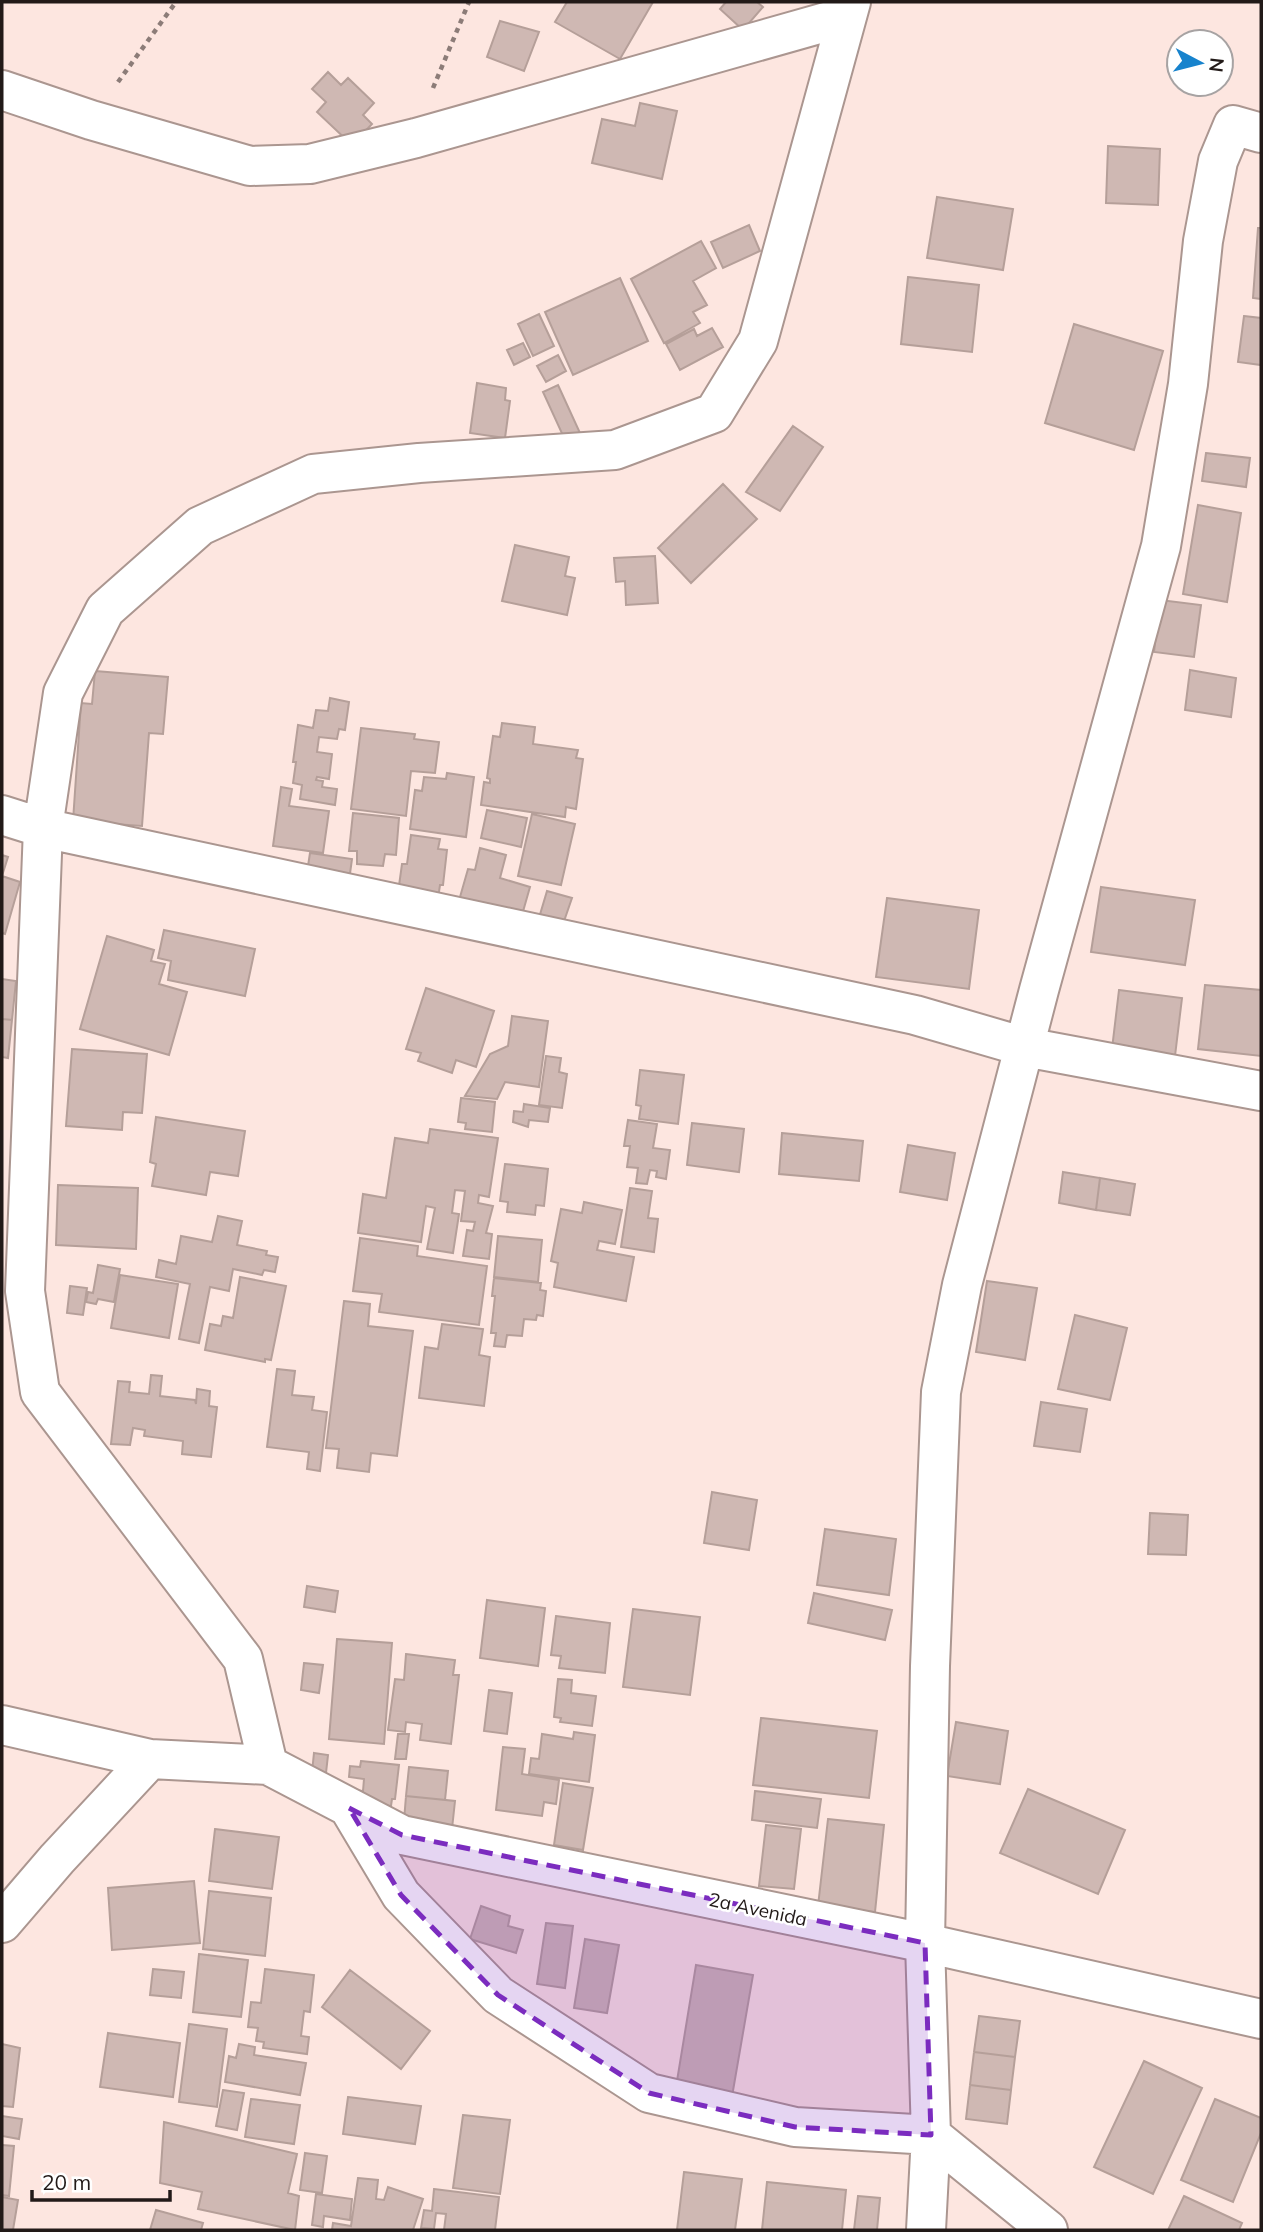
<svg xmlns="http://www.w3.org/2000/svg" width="1263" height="2232" font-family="Mulish,sans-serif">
	<rect width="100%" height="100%" fill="#fde6e0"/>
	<path fill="#cfb8b3" stroke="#b59f99" stroke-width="2" d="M567,2H653L620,59L555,22Z
		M726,2H757L763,7L743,30L720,9Z
		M500,21L539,32L524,71L487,57Z
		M328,72L341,85L348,78L374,103L363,115L372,124L352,145L317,112L326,102L312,89Z
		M640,103L677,111L662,179L592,163L602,119L635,126Z
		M1108,146L1160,149L1158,205L1106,203Z
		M937,197L1013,209L1003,270L927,258Z
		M749,225L760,251L723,268L711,242Z
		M1258,228H1261V299L1253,298Z
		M701,241L716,268L693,281L707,305L693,312L700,323L664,343L631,279Z
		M908,277L979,285L972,352L901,344Z
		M620,278L648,341L573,375L545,312Z
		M539,314L554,346L533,356L518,324Z
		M1244,316L1261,318V365L1238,362Z
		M1074,324L1163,351L1134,450L1045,423Z
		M712,328L723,347L680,370L666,344L694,329L697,336Z
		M523,343L530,357L514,365L507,350Z
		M558,355L566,371L546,382L537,366Z
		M477,383L506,388L505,400L510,401L505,438L470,433Z
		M558,385L580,433L565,440L543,392Z
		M793,426L823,447L780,511L746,492Z
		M1206,453L1250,458L1246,487L1202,481Z
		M723,484L757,519L691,583L658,548Z
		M1198,505L1241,513L1227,602L1183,594Z
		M515,545L569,557L565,576L575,578L567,615L502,601Z
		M655,556L658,603L626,605L625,581L616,582L614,558Z
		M1160,600L1201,605L1194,657L1154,652Z
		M1190,670L1236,678L1231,717L1185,710Z
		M95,671L168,677L163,734L149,733L142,826L73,821L81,703L92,704Z
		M330,698L349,702L345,730L339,729L337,739L319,737L317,752L332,754L329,779L317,777L316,780L323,781L322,787L337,789L335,805L300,799L302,785L293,783L296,762H293L298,725L313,728L316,710L328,711Z
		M502,723L535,727L533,744L578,750L576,758L583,759L576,809L566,807L565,817L481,805L484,782L490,783V779L487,778L493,736L500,737Z
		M361,728L415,734L414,739L439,742L435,773L411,771L406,816L351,809Z
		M447,773L474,777L466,837L410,829L415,790L422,791L424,777L446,779Z
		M281,787L292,789L289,806L329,811L323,853L273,846Z
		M487,810L527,818L521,847L481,838Z
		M353,813L399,818L396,855L385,854L383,866L357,864V851H349Z
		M532,814L575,824L561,885L518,876Z
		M411,835L440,839L438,849L447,850L443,885H440L437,905L397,900L402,864H407Z
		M480,848L506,855L500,878L530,887L520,922L458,904L468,869L475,870Z
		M310,853L352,859L348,888L306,879Z
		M2,855L8,857L2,876L20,882L5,934L2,933Z
		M1101,887L1195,900L1185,965L1091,952Z
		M547,891L572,898L562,927L536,928Z
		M887,898L979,910L969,989L876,977Z
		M164,930L255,949L245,996L168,980L171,961L158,958Z
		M107,936L154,950L151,961L165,964L159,984L187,992L169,1055L80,1029Z
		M2,979L16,981L12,1020L2,1019Z
		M1205,985L1261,990V1056L1198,1049Z
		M426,988L494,1011L476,1067L456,1060L452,1073L418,1061L421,1053L406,1049Z
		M1119,990L1182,998L1175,1056L1112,1049Z
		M512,1016L548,1021L539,1087L505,1082L497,1099L465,1096L490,1054L508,1046Z
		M2,1019L12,1020L8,1058L2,1057Z
		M72,1049L147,1054L142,1113L123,1112L122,1130L66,1126Z
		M546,1056L561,1058L559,1072L567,1074L562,1108L539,1105Z
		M640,1070L684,1075L678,1124L639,1119L641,1106L636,1105Z
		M461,1098L495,1102L492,1132L465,1129L466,1123L458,1122Z
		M524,1104L550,1108L548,1122L529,1120L528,1127L513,1122L514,1111L523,1112Z
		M156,1117L245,1131L238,1176L210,1172L206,1195L152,1186L156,1164L150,1162Z
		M628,1120L657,1124L653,1148L670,1150L666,1179L656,1177L657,1171L650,1170L647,1184L636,1183L638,1168L627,1167L630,1146H624Z
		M692,1123L744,1129L739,1172L687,1165Z
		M430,1129L498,1138L489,1197L479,1195L478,1203L493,1206L486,1233L492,1234L489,1259L463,1256L467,1230L473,1231L475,1222L461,1221L465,1191L455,1190L452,1213L459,1214L453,1253L427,1249L435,1208L426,1206L421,1242L358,1233L363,1194L386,1198L395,1138L428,1143Z
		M782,1133L863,1141L859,1181L779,1174Z
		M908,1145L955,1153L947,1200L900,1192Z
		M505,1164L548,1169L544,1206L536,1205L535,1215L507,1212L508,1202L500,1201Z
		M1063,1172L1100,1178L1096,1210L1059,1203Z
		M1100,1178L1135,1184L1130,1215L1096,1210Z
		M58,1185L138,1188L136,1249L56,1245Z
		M630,1188L652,1191L648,1218L658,1219L654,1252L621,1247Z
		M584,1202L622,1210L615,1244L599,1241L597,1250L634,1257L626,1301L554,1287L558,1263L551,1261L561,1209L582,1213Z
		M218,1216L242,1221L237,1245L267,1251L266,1255L278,1257L275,1272L264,1270L262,1275L233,1269L229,1291L210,1287L199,1343L179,1339L190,1284L156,1277L159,1260L176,1264L181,1236L212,1242Z
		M498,1236L542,1240L538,1282L494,1277Z
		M360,1238L418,1246L417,1256L487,1266L479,1325L379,1312L382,1294L353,1291Z
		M98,1265L120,1269L114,1302L98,1299L96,1304L86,1302L88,1292L93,1293Z
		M120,1275L178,1284L169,1338L111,1328Z
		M240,1277L286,1286L271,1360L265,1359V1362L205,1350L210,1324L221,1326L223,1316L233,1318Z
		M494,1278L541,1283L540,1290L546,1291L543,1316L537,1315L536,1320L524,1319L522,1336L507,1335L505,1347L494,1346L496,1333H491L495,1296H492Z
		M987,1281L1037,1288L1025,1360L976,1352Z
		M70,1286L87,1288L83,1315L67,1313Z
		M344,1301L370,1304L368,1326L413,1331L397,1456L371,1453L369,1472L337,1468L339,1449L326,1448Z
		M1075,1315L1127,1328L1110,1400L1058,1389Z
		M442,1324L483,1329L479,1355L490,1357L484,1406L419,1398L425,1347L438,1349Z
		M277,1369L295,1371L292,1395L314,1397L312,1410L327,1412L320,1471L307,1469L309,1452L267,1447Z
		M151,1375L162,1376L160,1396L195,1400L196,1404L197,1389L210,1391L209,1406L217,1407L211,1457L182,1454L183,1441L144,1436L145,1430L133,1428L130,1445L111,1444L118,1381L130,1382L129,1392L149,1394Z
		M1041,1402L1087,1409L1080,1452L1034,1446Z
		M712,1492L757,1500L749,1550L704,1543Z
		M1150,1513L1188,1515L1186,1555L1148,1554Z
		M825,1529L896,1539L889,1595L817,1585Z
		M307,1586L338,1591L335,1612L304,1607Z
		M814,1593L892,1610L885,1640L808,1623Z
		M487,1600L545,1608L538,1666L480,1658Z
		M633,1609L700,1617L690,1695L623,1687Z
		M556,1616L610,1623L605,1673L559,1668L561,1656L551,1655Z
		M337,1639L392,1643L384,1744L329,1739Z
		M406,1654L455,1660L453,1675H459L451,1744L420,1740L422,1724L406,1722L405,1732L388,1730L395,1679L404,1680Z
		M304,1663L323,1665L319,1693L301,1690Z
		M558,1679L572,1680L571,1693L596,1696L592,1726L560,1722L561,1718L554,1717Z
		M489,1690L512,1693L507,1734L484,1731Z
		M761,1718L877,1731L869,1798L753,1785Z
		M956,1722L1008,1731L1000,1784L947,1776Z
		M574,1732L595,1735L589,1782L529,1774L531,1758L539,1759L542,1734L573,1739Z
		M398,1734H409L406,1759H395Z
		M503,1747L525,1749L522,1774L559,1780L556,1804L544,1802L542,1816L496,1810Z
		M314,1753L328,1755L326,1773L312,1772Z
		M361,1761L399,1765L395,1799H392L391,1806L351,1802L352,1790L363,1791L364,1779L349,1777L350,1766L360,1767Z
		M409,1767L448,1771L445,1800L406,1796Z
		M563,1783L593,1788L583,1850L554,1845Z
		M1028,1789L1125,1830L1098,1894L1000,1853Z
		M755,1791L821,1799L817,1828L752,1820Z
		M406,1796L455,1801L451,1838L403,1833Z
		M828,1819L884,1825L875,1912L818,1906Z
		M766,1825L801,1829L794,1889L759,1886Z
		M215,1829L279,1837L272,1889L209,1881Z
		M194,1881L200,1943L112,1950L108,1888Z
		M209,1891L271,1898L265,1956L203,1949Z
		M481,1906L510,1916L508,1926L523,1930L516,1953L470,1939Z
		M546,1923L573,1926L565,1988L537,1984Z
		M585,1939L619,1945L607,2013L574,2008Z
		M199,1954L248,1960L241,2017L193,2012Z
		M696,1965L753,1975L730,2108L701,2103L704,2086L677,2081Z
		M153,1969L184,1972L181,1998L150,1995Z
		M265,1969L314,1975L310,2012L304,2011L301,2036L309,2037L307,2054L263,2048L264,2042L256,2041L258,2028L248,2027L251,2002L261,2003Z
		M350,1970L430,2031L401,2069L322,2007Z
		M979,2016L1020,2021L1015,2057L974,2052Z
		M189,2024L227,2029L217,2107L179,2102Z
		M108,2033L180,2043L173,2097L100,2087Z
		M2,2044L20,2048L13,2107L2,2106Z
		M239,2044L255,2047L254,2055L306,2063L300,2095L225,2082L229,2056L236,2058Z
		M974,2052L1015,2057L1011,2090L970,2085Z
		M1144,2061L1202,2088L1153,2194L1094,2167Z
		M970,2085L1011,2090L1007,2124L966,2119Z
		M223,2090L244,2093L237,2130L216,2126Z
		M348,2097L421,2106L415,2144L343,2134Z
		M251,2099L300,2105L294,2144L245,2137Z
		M1215,2099L1261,2118V2133L1233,2202L1181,2180Z
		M463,2115L510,2120L500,2194L453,2188Z
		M2,2116L22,2119L19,2139L2,2136Z
		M164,2122L297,2154L288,2193L299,2196L295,2230L198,2209L202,2192L160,2183Z
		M2,2145L14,2146L9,2196L2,2195Z
		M305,2153L327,2156L322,2193L300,2190Z
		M684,2172L742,2179L735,2230H677Z
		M358,2178L378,2180L376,2199L384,2200L388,2187L423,2199L413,2230H332L333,2223L351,2226Z
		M767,2182L846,2190L842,2230H762Z
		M434,2189L499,2197L495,2230H444L446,2214L436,2213L434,2229L421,2228L424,2210L432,2211Z
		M316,2194L352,2199L350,2220L324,2216L323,2227L312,2225Z
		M858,2196L880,2198L877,2230H854Z
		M1184,2196L1242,2223L1239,2230H1168Z
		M2,2197L18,2200L13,2230H2Z
		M156,2210L203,2223L201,2230H150Z"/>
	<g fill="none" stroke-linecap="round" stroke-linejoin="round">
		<defs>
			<path id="minor" d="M2,90L91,120L250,166L310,164L416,138L847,16
				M2,815L43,828L915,1015L1025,1047L1261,1091
				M2,1725L150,1759
				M268,1765L243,1659L40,1392L25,1291L43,828L63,693L105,610L200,526L313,474L419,463L615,450L714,413L758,341L851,2
				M349,1808L401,1895L498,1995L649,2093L795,2127L931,2135L1048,2230
				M2,1923L57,1859L150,1759L268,1765L402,1835L925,1943L1261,2019
				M926,2230L931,2135L925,1943L930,1666L941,1392L962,1285L1039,990L1161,546L1188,384L1203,241L1218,161L1233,125L1261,133"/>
		</defs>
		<use href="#minor" stroke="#ab9690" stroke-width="42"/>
		<path stroke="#8c7c78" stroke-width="4.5" stroke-dasharray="5 5" stroke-linecap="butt" d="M118,82L176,2
			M433,88L469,2"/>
		<use href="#minor" stroke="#fff" stroke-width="38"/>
	</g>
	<path fill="#7b2cbf" fill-opacity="0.2" stroke="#7b2cbf" stroke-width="5" stroke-dasharray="14 9" stroke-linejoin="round" d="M349,1808L402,1835L925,1943L931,2135L795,2127L649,2093L498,1995L401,1895Z"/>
	<g text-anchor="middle" stroke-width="5" stroke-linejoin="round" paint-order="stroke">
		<g font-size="19" fill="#221a18" stroke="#fff">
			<text transform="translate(758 1909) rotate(12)" y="7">2a Avenida</text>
		</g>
	</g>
	<rect width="1263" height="2232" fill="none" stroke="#221a18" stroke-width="7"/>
	<g transform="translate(1200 63) rotate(97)"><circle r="33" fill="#ffffff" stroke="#a7a3a3" stroke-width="2"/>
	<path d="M0-5L12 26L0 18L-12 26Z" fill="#1783cd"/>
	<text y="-10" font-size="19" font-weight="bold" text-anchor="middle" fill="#221a18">N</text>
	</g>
	<path d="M32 2190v10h138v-10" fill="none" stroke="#221a18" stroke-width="3.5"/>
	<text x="42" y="2190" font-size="21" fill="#221a18" stroke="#ffffff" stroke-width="5" paint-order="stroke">20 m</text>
</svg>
